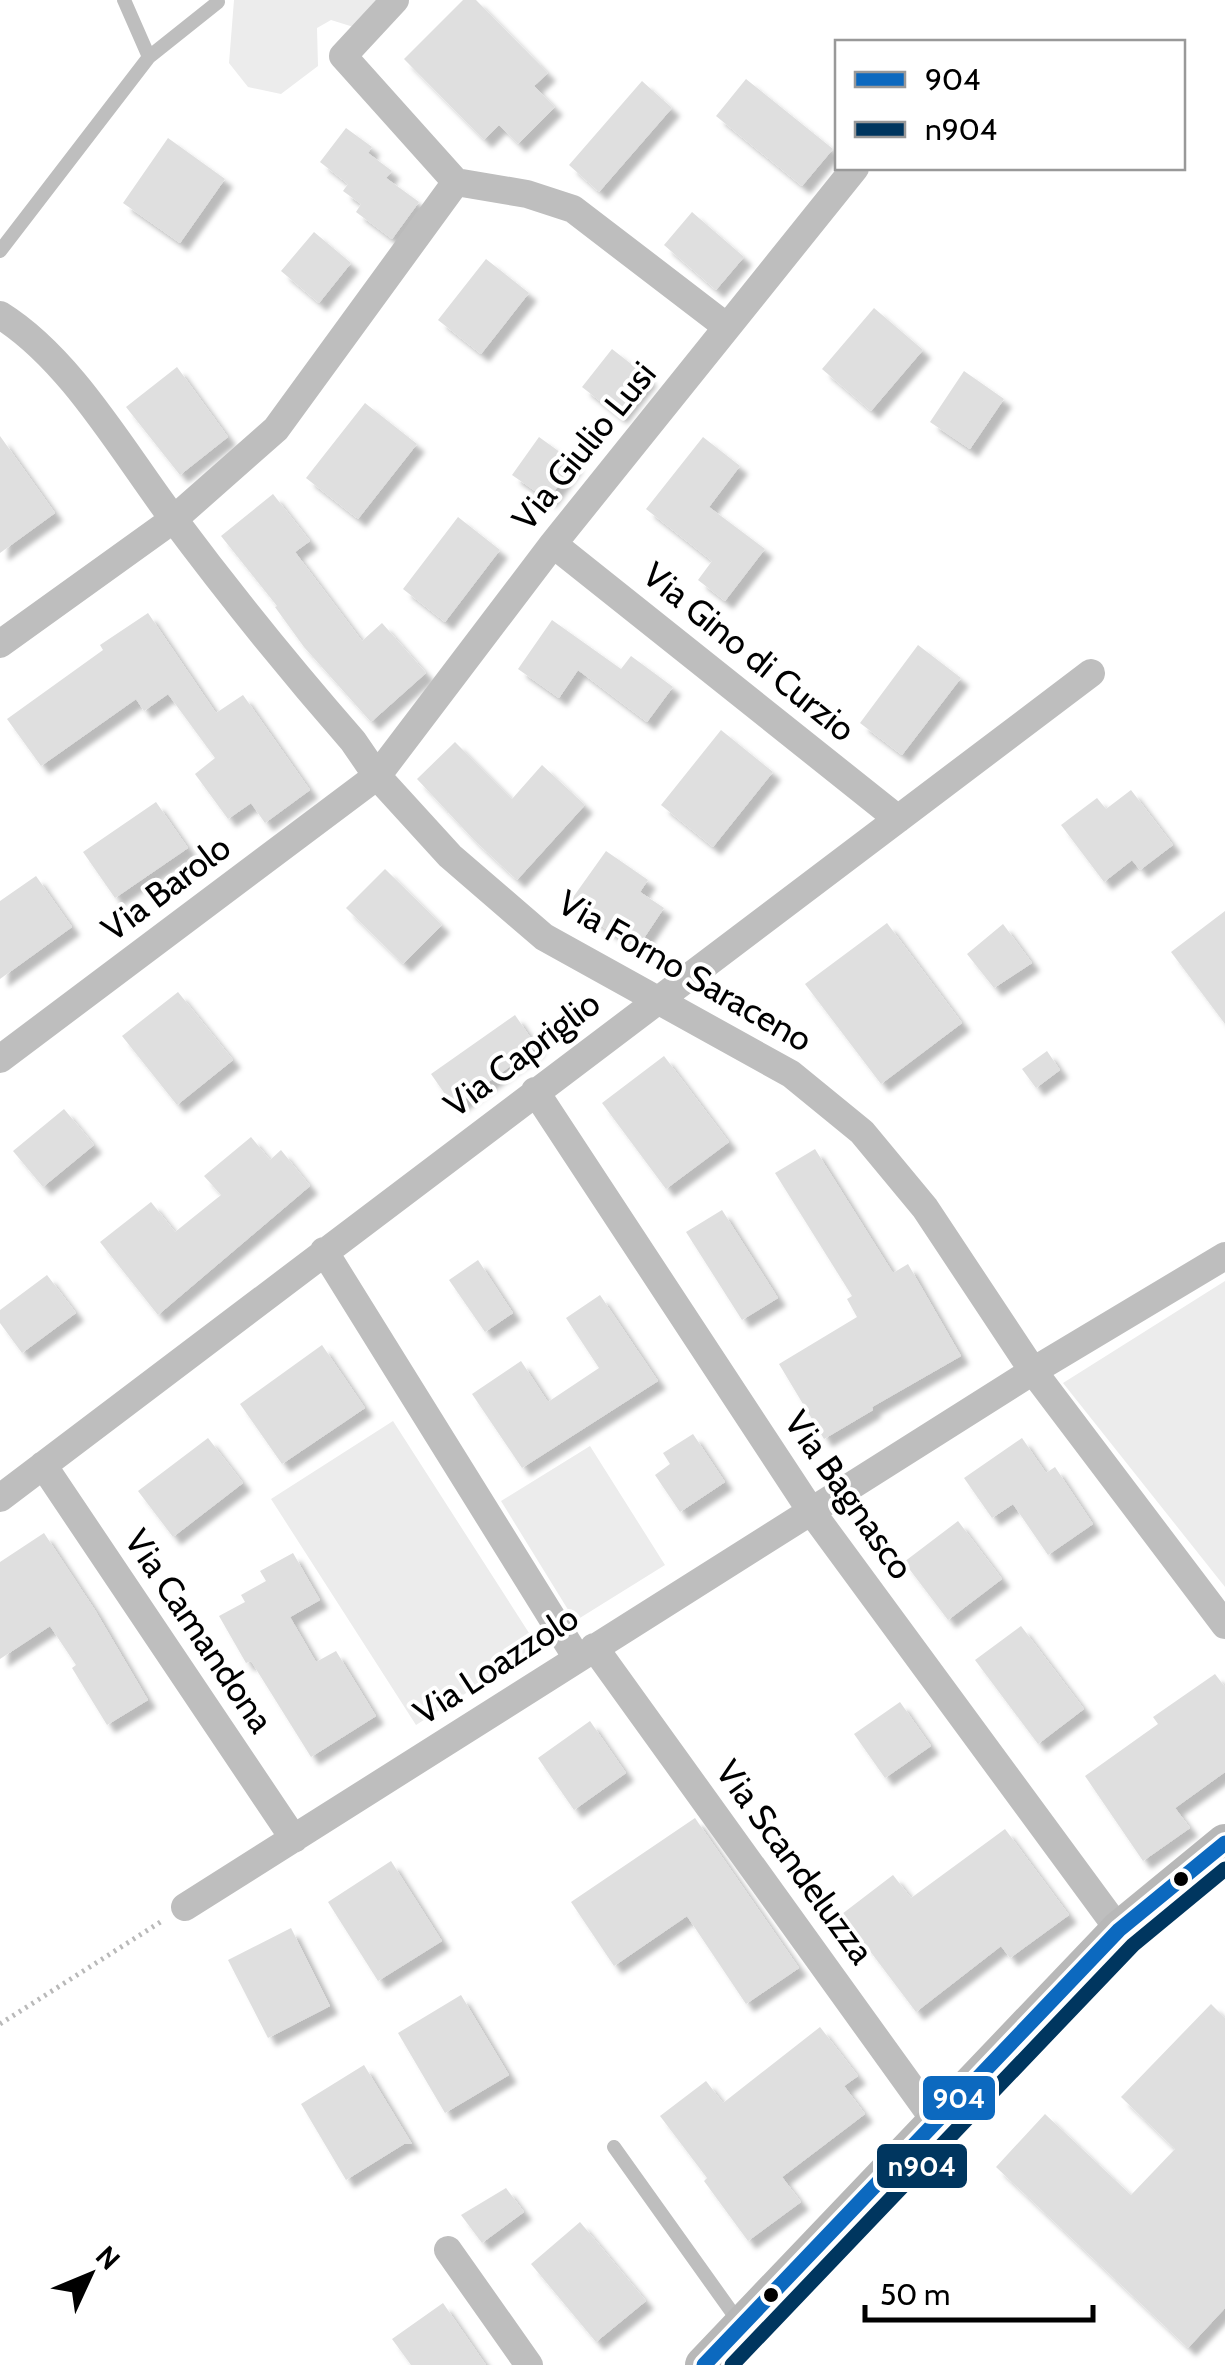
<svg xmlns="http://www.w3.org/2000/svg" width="1225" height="2365" font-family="Cabin,sans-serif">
	<defs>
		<filter id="shadow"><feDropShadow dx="8" dy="8" stdDeviation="2.5" flood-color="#0004"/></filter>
	</defs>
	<rect width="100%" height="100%" fill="#fff"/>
	<path fill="#ececec" d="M234,0H381L360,29L331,20L317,28L318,66L281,94L248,87L229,63Z
		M1225,1281V1587L1063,1383Z
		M393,1421L538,1647L416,1725L271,1499Z
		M590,1446L665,1565L575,1621L501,1501Z"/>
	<path fill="#dfdfdf" filter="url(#shadow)" d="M463,0H476L548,73L534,86L555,107L518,144L499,125L484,140L404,59Z
		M746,79L833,149L802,186L716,116Z
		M642,81L672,108L599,192L569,165Z
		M346,128L372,147L368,153L392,171L386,178L419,202L392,239L356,212L361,204L343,191L348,184L320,162Z
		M168,138L225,179L180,243L123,203Z
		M692,212L744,257L716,290L664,245Z
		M314,232L351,263L319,303L281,271Z
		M486,259L529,293L481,354L438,320Z
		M874,308L923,350L871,411L822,369Z
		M612,349L649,378L619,416L582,387Z
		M177,367L228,437L180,475L126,407Z
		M964,371L1004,399L970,449L930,422Z
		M365,403L417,444L358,519L306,478Z
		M0,436L55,513L0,553Z
		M539,437L575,463L548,500L512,475Z
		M703,437L740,466L709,507L765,549L725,601L698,580L712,561L646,509Z
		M273,494L310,541L295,552L362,641L382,623L426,673L371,722L304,647L275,607L277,606L221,536Z
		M458,517L500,550L445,622L403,589Z
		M148,613L216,713L243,695L310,790L265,823L251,803L228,819L195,774L215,758L168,694L144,711L136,699L41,766L7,719L103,650L100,645Z
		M552,620L621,669L631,656L673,687L647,722L578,670L559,698L518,669Z
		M918,645L961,678L902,755L860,723Z
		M721,730L773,772L713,847L661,805Z
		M455,742L512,799L542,765L585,805L517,880L474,840L417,779Z
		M1131,790L1173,845L1140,870L1132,860L1104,882L1061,825L1097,798L1106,809Z
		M156,802L188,848L115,898L83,852Z
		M606,851L648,880L640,892L664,908L636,950L569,903Z
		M385,869L442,925L403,964L346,908Z
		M36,876L72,927L0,979V901Z
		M1225,911V1024L1171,952Z
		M887,923L962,1023L881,1084L805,984Z
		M1003,924L1032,963L994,988L967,954Z
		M178,992L233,1060L177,1105L122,1036Z
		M515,1015L537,1047L454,1107L431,1074Z
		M1047,1051L1060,1070L1036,1088L1022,1069Z
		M664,1056L729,1142L666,1189L602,1103Z
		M64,1109L94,1145L43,1187L13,1151Z
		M251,1137L270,1160L281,1150L310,1186L158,1315L100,1242L151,1202L175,1232L221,1195L204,1176Z
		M815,1149L893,1273L908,1264L961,1356L872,1407L873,1410L824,1439L779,1364L857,1317L847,1299L852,1296L775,1173Z
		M722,1210L778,1298L742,1320L686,1232Z
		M478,1260L513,1313L485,1332L449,1280Z
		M47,1275L76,1313L22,1353L0,1323V1310Z
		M600,1295L658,1381L522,1468L472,1394L521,1361L548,1402L599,1368L566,1318Z
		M322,1345L365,1408L282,1464L240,1404Z
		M693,1434L725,1482L680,1512L655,1475L670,1464L663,1453Z
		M208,1438L243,1483L173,1537L138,1491Z
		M1022,1438L1046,1473L1055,1467L1093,1524L1048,1555L1013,1504L992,1518L964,1478Z
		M958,1521L1002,1579L948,1620L904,1562Z
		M44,1533L95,1610L148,1700L107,1725L72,1668L76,1665L50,1626L0,1659V1562Z
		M293,1553L320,1600L290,1617L316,1662L336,1651L376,1716L311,1757L251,1661L246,1663L219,1616L245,1602L241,1595L266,1581L260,1571Z
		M1021,1626L1084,1709L1038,1744L975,1660Z
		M1215,1674L1225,1687V1772L1175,1808L1190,1828L1143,1861L1085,1776L1158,1724L1153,1717Z
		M900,1702L931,1746L885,1778L854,1734Z
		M590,1721L626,1773L574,1810L538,1758Z
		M695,1818L799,1968L746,2004L687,1916L614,1966L571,1902Z
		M1005,1829L1069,1915L1010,1958L1001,1946L916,2012L842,1914L893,1875L911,1898Z
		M391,1861L442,1941L378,1981L328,1902Z
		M291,1928L330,2006L268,2038L228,1960Z
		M461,1995L509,2075L445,2113L398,2033Z
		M1211,2004L1225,2018V2308L1188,2348L996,2167L1045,2114L1131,2195L1175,2149L1121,2097Z
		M820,2027L858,2076L844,2086L865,2114L782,2177L801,2202L748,2241L704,2181L707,2178L660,2116L706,2081L723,2103Z
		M364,2065L412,2144H404L346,2180L301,2104Z
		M506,2188L524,2212L482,2243L461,2215Z
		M580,2222L646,2301L596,2342L531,2264Z
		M443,2303L486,2365H411L392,2339Z"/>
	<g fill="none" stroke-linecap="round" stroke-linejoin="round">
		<path stroke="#b9b9b9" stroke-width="5" stroke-dasharray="2.5 5" stroke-linecap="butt" d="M0,2024L162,1921"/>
		<path stroke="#bebebe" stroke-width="14" d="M149,57L218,2
			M0,251L149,57L124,0
			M614,2147L741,2325"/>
		<path stroke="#bebebe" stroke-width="28" d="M395,0L343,56L456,182L527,194L573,209L727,327
			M0,315C69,358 120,447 169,513C227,591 289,668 353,741L377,776L450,856L544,937L791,1074L862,1132L925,1208L1033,1371L1225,1625
			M553,544L898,819
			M0,644L174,519L276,429L456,182
			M0,1059L377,776L553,544L855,168
			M535,1091L811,1511L1119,1930
			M324,1251L577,1658
			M43,1465L294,1839
			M0,1498L1091,673
			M594,1647L936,2122
			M185,1907L1033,1371L1225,1256
			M448,2250L529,2365"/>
		<path stroke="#b8b8b8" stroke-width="38" d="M704,2365L1119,1930L1225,1843"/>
		<defs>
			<path id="bus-1" d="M704,2365L1119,1930L1225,1843"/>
			<path id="bus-2" d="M732,2365L1133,1945L1225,1869"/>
		</defs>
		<use href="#bus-1" stroke="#fff" stroke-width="22"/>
		<use href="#bus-2" stroke="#fff" stroke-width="22"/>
		<use href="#bus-1" stroke="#0c69bf" stroke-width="15"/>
		<use href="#bus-2" stroke="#00365f" stroke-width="15"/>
	</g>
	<g fill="#000" stroke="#fff" stroke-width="4">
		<circle cx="1181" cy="1879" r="9"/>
		<circle cx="771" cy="2295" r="9"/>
	</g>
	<g text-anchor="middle" stroke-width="8" stroke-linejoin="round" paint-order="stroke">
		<g font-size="35" fill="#000" stroke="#fff">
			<text transform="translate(584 446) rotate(-51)" y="12">Via Giulio Lusi</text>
			<text transform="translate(749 652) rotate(39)" y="12">Via Gino di Curzio</text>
			<text transform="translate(166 888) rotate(-37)" y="12">Via Barolo</text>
			<text transform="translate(685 971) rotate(30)" y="12">Via Forno Saraceno</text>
			<text transform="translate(522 1054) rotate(-37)" y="12">Via Capriglio</text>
			<text transform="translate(849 1495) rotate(55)" y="12">Via Bagnasco</text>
			<text transform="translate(199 1631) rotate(56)" y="12">Via Camandona</text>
			<text transform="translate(496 1665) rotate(-33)" y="12">Via Loazzolo</text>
			<text transform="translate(795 1862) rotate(54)" y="12">Via Scandeluzza</text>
		</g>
	</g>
	<g stroke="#fff" stroke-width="4">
		<rect x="921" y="2074" width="76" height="48" rx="10" fill="#0c69bf"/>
		<rect x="875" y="2142" width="94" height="48" rx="10" fill="#00365f"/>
	</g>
	<g font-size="28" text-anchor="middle" font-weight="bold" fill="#fff">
		<text x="959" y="2108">904</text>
		<text x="922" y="2176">n904</text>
	</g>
	<rect x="835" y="40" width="350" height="130" fill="#ffffff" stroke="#999999" stroke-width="2.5"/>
	<rect x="855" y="72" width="50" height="15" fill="#0c69bf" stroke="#999999" stroke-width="2.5"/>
	<text x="925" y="90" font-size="30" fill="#000000">904</text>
	<rect x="855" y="122" width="50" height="15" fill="#00365f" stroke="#999999" stroke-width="2.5"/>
	<text x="925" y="140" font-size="30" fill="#000000">n904</text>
	<g transform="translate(90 2275) rotate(46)" stroke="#ffffff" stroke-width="8" paint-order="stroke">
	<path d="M0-8L18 38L0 25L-18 38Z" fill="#000000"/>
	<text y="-15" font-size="28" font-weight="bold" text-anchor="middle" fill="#000000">N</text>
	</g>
	<path d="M865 2305v15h228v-15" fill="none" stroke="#000000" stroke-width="5"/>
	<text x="880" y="2305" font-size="30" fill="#000000" stroke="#ffffff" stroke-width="8" paint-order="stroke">50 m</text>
</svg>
